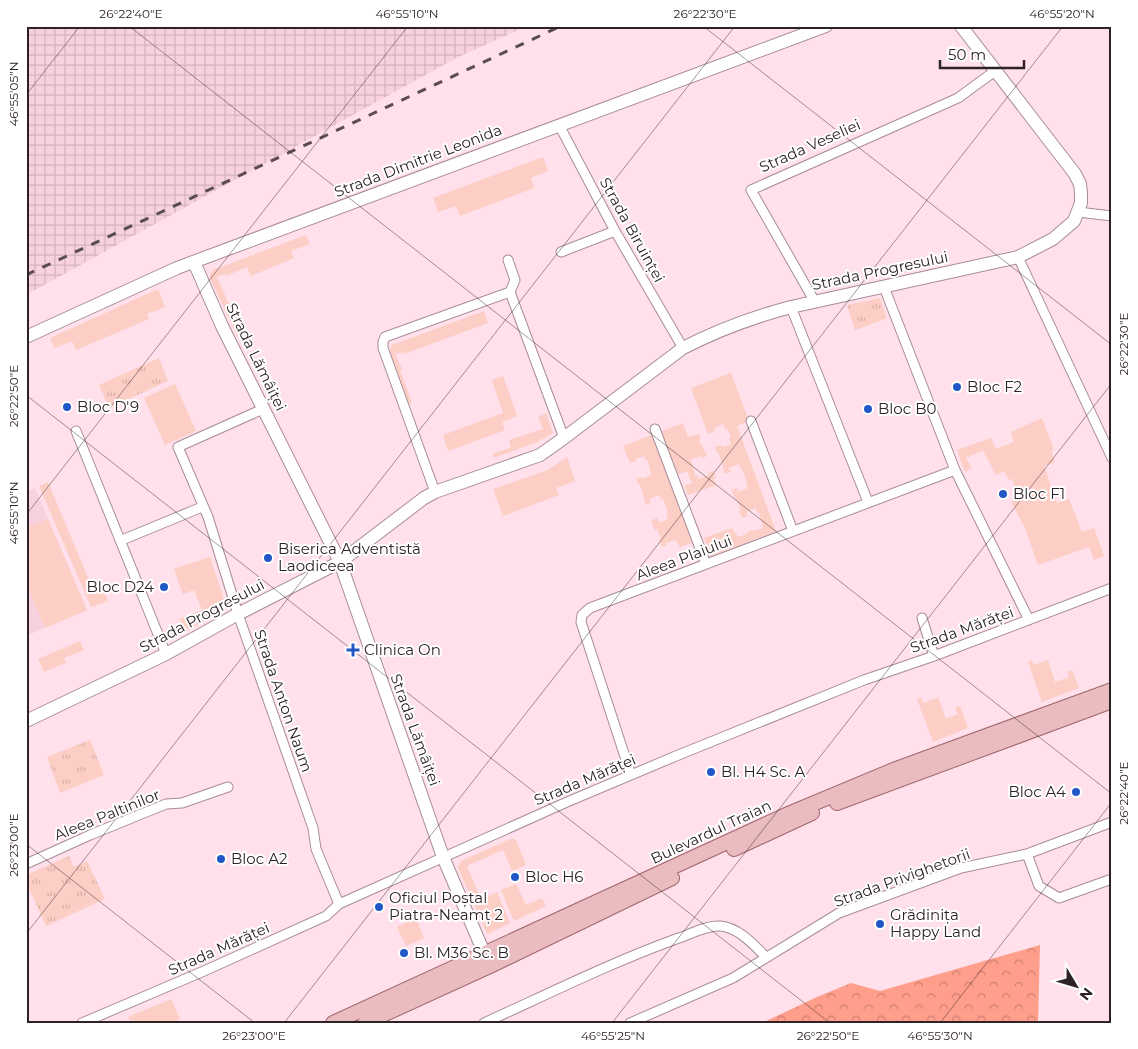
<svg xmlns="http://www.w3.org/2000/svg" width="1138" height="1049" font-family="Montserrat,sans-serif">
	<defs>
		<pattern id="industrial-grid" width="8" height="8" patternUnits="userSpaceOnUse" patternTransform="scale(1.25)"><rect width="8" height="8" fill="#f8d1df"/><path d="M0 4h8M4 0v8" fill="none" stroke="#d5b3bf"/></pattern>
		<pattern id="forest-crowns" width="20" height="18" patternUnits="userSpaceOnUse" patternTransform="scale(1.25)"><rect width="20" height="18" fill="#fe9e8b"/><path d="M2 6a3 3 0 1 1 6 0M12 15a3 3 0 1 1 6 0" fill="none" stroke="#ce8071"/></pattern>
		<pattern id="park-tufts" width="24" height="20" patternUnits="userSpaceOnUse" patternTransform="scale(1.25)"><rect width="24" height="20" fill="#fdcec5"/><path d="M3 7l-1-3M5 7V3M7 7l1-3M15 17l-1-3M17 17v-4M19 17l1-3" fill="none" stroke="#d9b1a9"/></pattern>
	</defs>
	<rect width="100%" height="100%" fill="#ffe0eb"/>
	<path fill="#f8d1df" d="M35,488L87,610L26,636V492Z"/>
	<path fill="url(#industrial-grid)" d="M26,26H527L458,57L26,295Z"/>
	<path fill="#fdcec5" d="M543,157L548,171L531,178L534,188L460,216L456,206L438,212L433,198Z
		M306,235L310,244L291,251L294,258L251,276L247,267L226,276L225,274L217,277L231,309L235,308L244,333L237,336L210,278V274L213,270Z
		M158,289L165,307L147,314L149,319L76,350L72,341L55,348L50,338Z
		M484,311L488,323L404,354L403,352L395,354L402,369L400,370L412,403L408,405L389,353L392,345Z
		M731,373L749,421L737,426L776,531L711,556L704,538L732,528L738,537L747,534V532L752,530L753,531L763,528L759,513H757L756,508L746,512L747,516L742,518L739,510L741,509L731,490L737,488L738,492L748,488L746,483L747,482L742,469H741L739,464L729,468L731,472L725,474L719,454H718L715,447L721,445L722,447L731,444L729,439L731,438L728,429L726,430L723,424L714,428L715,431L708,434L691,388Z
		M503,376L517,416L502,422L505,430L448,451L443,435L503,413L492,380Z
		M175,384L196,431L165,445L144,398Z
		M546,413L553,433L537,442L494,458L493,454L511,447L509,440L543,429L538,417Z
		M1042,418L1054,450L1051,451L1055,462L1044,466L1057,503L1069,499L1082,532L1094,528L1104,556L1094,560L1089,547L1038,565L1025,528L1011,502L1018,498L1013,489L1015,488L1012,479L1009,480L1004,471L996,475L983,450L966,458L972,468L965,472L957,450L991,438L996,449L1014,442L1011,432Z
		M683,423L688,437L699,434L701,439L699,440L707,456L702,458L701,456L691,459L695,475H697L699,479L709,475L708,473L713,471L716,478L714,479L716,485L688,495L685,486L692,483L687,471L673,476L697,541L680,547L675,540L666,543L667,545L662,547L659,540L661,539L657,529L655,530L651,521L657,518L659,523L668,519L666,514L668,513L663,499L661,500L659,495L649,499L651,503L646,505L641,488L636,479L641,477L642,479L651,475L648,460L646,461L644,456L635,459L636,461L630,463L623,446Z
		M567,457L575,481L556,488L559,495L503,516L493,489L548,470Z
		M48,482L92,587L101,584L108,601L91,607L39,486Z
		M48,519L87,610L45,628L26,583V528Z
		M210,557L227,609L185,631L180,619L202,610L194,590L183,594L174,569Z
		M80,641L84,650L64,658L66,663L44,672L38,659Z
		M1032,660L1034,665L1048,660L1055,682L1069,677L1067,672L1072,670L1079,688L1042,702L1028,662Z
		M938,697L946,719L958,714L955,707L960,706L968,728L933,742L917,699L921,698L924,703Z
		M513,838L516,840L526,865L512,871L503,850L467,866L481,899L497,892L510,923L487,934L458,868L461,861Z
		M516,884L526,905L542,898L546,906L514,921L501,890Z
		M416,918L424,938L406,946L397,927Z
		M171,999L180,1019L177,1020L178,1023H131L128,1017Z"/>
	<path fill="url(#forest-crowns)" d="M1040,945L1038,1023H762L817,997L851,983L880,991Z"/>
	<path fill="url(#park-tufts)" d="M880,298L887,318L855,330L847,305Z
		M159,358L168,381L109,408L99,385Z
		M90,740L104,775L60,793L47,757Z
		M69,856L74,867L87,861L105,899L46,926L26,882V875Z"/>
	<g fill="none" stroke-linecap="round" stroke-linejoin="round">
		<defs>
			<path id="street" d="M559,125L615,231L683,348
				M1078,212L1112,216
				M561,252L615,231
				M1018,257L1112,458
				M508,260L515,280L510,292L564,438
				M884,287L955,470
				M815,302L751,190L958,98L995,71
				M791,307L868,502
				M263,409L178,447L208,517L238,614L313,828L316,849L339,904
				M751,421L793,531
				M655,429L706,564
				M76,431L166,654
				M435,492L383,348V342L385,337L510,292
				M122,540L202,507
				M922,618L934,656
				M631,775L581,622L582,615L590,608L955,470L1029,620
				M1027,854L1039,886L1059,898L1109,880
				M26,864L90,835L134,817L166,804L182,803L228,787
				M82,1023L204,971L326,916L339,904L567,802L676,756L864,680L934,656L1112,588
				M484,1023C548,994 610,963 676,939C689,935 706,925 720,926C738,927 754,945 766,957
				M630,1023L733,978L839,913L961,868L1027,854L1112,822"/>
			<path id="secondary" d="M194,262L222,326L340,562L443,857L488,962
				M26,337L177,268L826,26
				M26,721L166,654L238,614L340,562L424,498L435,492L540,455L564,438L683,348C718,330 753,317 791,307L1018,257L1053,239L1074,221L1081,203V193L1080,184L1075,174L961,26"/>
			<path id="primary" d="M837,803L1112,701
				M734,849L812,813
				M333,1023L786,815L896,769L1112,690
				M365,1023L490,966L672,878"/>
		</defs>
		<use href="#street" stroke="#a88c96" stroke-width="11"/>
		<use href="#secondary" stroke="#a88c96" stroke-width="14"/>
		<use href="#primary" stroke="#9f686e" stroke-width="16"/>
		<use href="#street" stroke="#fff" stroke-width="9"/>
		<use href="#secondary" stroke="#fff" stroke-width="12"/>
		<use href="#primary" stroke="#eabbbf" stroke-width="14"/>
		<path stroke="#5b4c51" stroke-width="3" stroke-dasharray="9 9" stroke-linecap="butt" d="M26,275L561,26"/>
	</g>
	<path fill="none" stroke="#2d2226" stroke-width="1" stroke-opacity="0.45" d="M129,26L1112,794M703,26L1112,345M26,95L80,26M26,395L830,1023M26,515L408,26M26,844L255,1023M26,934L735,26M284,1023L1063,26M612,1023L1112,383M940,1023L1112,802"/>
	<g fill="#2158c5" stroke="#fff" stroke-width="2">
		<circle cx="957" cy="387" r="5"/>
		<circle cx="67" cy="407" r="5"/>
		<circle cx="868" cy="409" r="5"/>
		<circle cx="1003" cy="494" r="5"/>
		<circle cx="268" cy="558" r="5"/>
		<circle cx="164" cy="587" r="5"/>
		<path d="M350.5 642.5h5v5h5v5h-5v5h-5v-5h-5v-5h5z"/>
		<circle cx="711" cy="772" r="5"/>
		<circle cx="1076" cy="792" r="5"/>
		<circle cx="221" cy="859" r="5"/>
		<circle cx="515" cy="877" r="5"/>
		<circle cx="379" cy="907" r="5"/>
		<circle cx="880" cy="924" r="5"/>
		<circle cx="404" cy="953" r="5"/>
	</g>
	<g text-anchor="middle" stroke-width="4" stroke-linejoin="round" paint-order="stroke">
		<g font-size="15" fill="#2d2226" stroke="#fff">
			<text transform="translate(810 146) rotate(-24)" y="5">Strada Veseliei</text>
			<text transform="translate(418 161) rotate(-21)" y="5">Strada Dimitrie Leonida</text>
			<text transform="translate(632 230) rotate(61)" y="5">Strada Biruinței</text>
			<text transform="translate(880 271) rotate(-12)" y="5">Strada Progresului</text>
			<text transform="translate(256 357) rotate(64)" y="5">Strada Lămâiței</text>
			<text transform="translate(684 558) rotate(-21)" y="5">Aleea Plaiului</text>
			<text transform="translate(202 616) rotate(-28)" y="5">Strada Progresului</text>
			<text transform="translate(962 630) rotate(-20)" y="5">Strada Mărăței</text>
			<text transform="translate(283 701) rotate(71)" y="5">Strada Anton Naum</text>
			<text transform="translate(415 730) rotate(70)" y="5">Strada Lămâiței</text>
			<text transform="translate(585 780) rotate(-23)" y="5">Strada Mărăței</text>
			<text transform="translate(107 815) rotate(-22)" y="5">Aleea Paltinilor</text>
			<text transform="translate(711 832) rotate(-25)" y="5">Bulevardul Traian</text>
			<text transform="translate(902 878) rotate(-20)" y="5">Strada Privighetorii</text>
			<text transform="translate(219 949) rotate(-24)" y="5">Strada Mărăței</text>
		</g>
		<g font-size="15" fill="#2d2226" stroke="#fff" text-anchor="start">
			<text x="967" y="392">Bloc F2</text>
			<text x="77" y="412">Bloc D'9</text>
			<text x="878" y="414">Bloc B0</text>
			<text x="1013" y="499">Bloc F1</text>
			<text x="278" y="554">Biserica Adventistă<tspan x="278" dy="17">Laodiceea</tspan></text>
			<text x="154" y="592" text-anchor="end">Bloc D24</text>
			<text x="364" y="655">Clinica On</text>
			<text x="721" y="777">Bl. H4 Sc. A</text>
			<text x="1066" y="797" text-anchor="end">Bloc A4</text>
			<text x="231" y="864">Bloc A2</text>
			<text x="525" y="882">Bloc H6</text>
			<text x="389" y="903">Oficiul Poștal<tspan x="389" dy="17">Piatra-Neamț 2</tspan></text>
			<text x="890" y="920">Grădinița<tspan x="890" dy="17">Happy Land</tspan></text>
			<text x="414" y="958">Bl. M36 Sc. B</text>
		</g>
	</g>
	<rect width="1138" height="1049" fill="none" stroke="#ffffff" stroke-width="55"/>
	<g transform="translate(1076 986) rotate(128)" stroke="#ffffff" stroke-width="4" paint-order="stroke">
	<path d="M0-4L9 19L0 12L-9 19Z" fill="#2d2226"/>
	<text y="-8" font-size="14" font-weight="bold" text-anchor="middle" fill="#2d2226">N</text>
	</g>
	<path d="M940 60v8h84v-8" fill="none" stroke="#2d2226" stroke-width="2.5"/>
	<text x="948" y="60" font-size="15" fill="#2d2226" stroke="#ffffff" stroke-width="4" paint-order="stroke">50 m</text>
	<rect x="28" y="28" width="1082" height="994" fill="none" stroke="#2d2226" stroke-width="2"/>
	<g font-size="12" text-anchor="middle" fill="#2d2226">
		<text x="131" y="18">26°22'40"E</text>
		<text x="407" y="18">46°55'10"N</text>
		<text x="705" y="18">26°22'30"E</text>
		<text x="1062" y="18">46°55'20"N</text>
		<text transform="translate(14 94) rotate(-90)" y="4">46°55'05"N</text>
		<text transform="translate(1124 344) rotate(-90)" y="4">26°22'30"E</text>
		<text transform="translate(14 396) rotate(-90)" y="4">26°22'50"E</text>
		<text transform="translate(14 513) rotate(-90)" y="4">46°55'10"N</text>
		<text transform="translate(1124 793) rotate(-90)" y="4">26°22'40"E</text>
		<text transform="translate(14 845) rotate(-90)" y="4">26°23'00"E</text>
		<text x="254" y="1040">26°23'00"E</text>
		<text x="613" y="1040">46°55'25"N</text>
		<text x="828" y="1040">26°22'50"E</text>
		<text x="940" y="1040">46°55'30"N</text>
	</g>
</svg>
